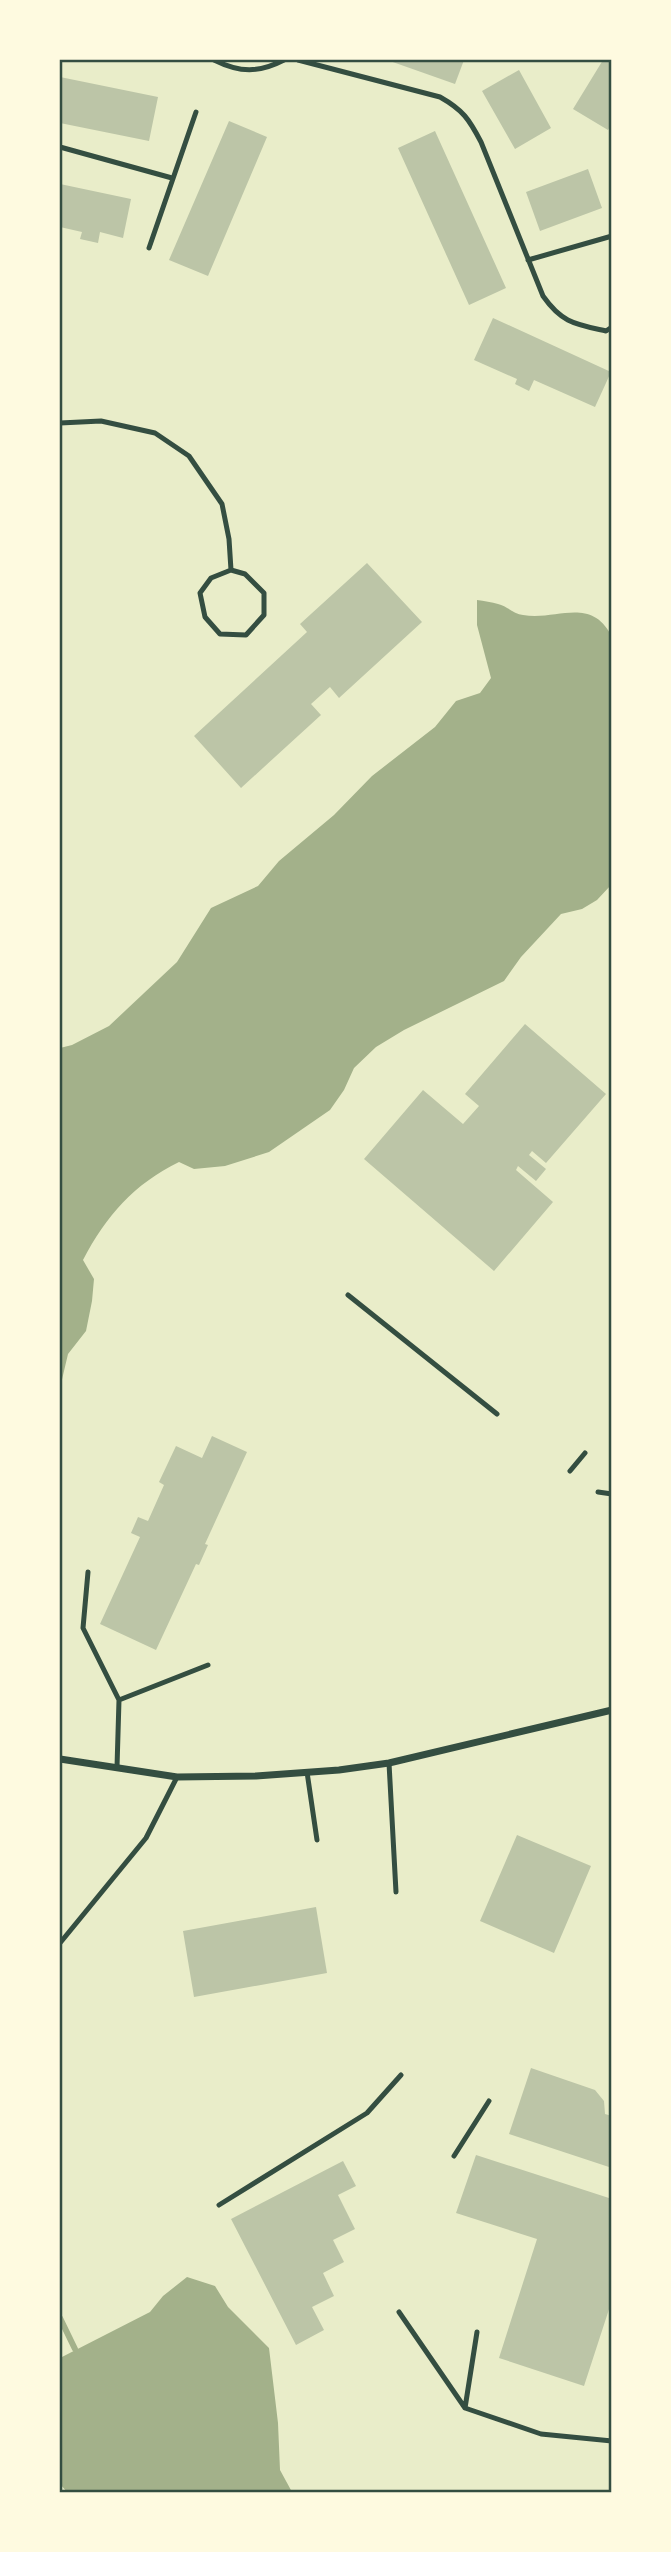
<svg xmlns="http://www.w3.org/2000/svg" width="671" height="2552" font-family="'DM Sans',sans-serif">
	<rect width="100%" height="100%" fill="#e9edc9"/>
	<path fill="#a3b18a" d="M477,600C484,601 492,602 498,604C507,606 514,614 523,615C556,621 590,596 611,635V885L597,900L582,909L561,914L521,957L504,981L404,1030L376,1047L354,1068L344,1090L330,1110L269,1152L225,1166L194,1169L179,1162C134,1184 106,1216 83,1260L94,1279L92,1301L86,1331L68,1354L60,1388V1048L72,1045L109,1026L177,962L211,908L258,886L279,861L334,815L372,776L435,727L456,701L480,693L491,678L477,625Z
		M187,2277L215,2286L228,2307L269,2348L278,2423L280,2470L292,2492H67L60,2484V2358L150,2312L163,2296Z"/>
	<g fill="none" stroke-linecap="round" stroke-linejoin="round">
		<path stroke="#a3b18a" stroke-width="6" d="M60,2318L75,2349"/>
	</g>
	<path fill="#bcc5a7" d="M387,60H464L455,84Z
		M603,60H612V123L608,130L573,109Z
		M519,70L551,128L515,149L482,91Z
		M60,77L158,97L149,141L60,123Z
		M229,121L267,137L208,276L169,260Z
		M435,131L506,288L469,305L398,148Z
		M588,169L602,208L540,231L526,192Z
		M60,184L131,199L123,238L100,232L98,243L80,239L82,232L60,227Z
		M493,318L611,372L595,407L534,380L529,391L515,384L517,379L474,360Z
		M367,563L422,622L339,698L330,687L311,704L321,715L241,788L194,736L307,632L300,624Z
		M525,1024L606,1094L546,1163L532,1151L529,1155L546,1169L536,1181L518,1166L516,1170L553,1202L494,1271L364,1159L423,1090L463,1124L479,1106L465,1094Z
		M212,1436L247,1452L205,1544L208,1545L199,1565L196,1564L156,1650L100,1624L140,1537L131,1533L138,1517L148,1521L164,1485L159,1482L176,1446L202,1458Z
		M517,1835L591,1866L554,1953L480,1921Z
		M316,1907L327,1973L194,1997L183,1931Z
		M531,2068L595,2090L604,2101L605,2114L612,2116V2168L509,2134Z
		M476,2155L612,2199V2300L584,2386L499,2358L537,2239L456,2213Z
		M343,2161L356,2186L338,2195L355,2229L333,2240L344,2262L323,2273L334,2296L312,2307L324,2330L296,2345L231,2219Z"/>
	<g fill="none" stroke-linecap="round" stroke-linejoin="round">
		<path stroke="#344e41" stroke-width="5" d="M214,60C240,73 259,73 284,60
			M298,60L440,97C463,110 469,119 481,142L543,296C562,323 575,324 606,331L612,327
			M60,147L172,178
			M149,248L196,112
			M528,260L612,236
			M60,423L101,421L155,433L189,456L222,504L229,539L231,570
			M231,570L245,574L264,593V615L246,635L220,634L205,617L200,593L211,578Z
			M348,1295L497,1414
			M570,1471L585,1453
			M598,1492L612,1494
			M88,1572L83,1628L119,1700L117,1767
			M119,1700L208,1665
			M389,1763L396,1892
			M307,1772L317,1840
			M60,1943L146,1838L177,1777
			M454,2156L489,2101
			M219,2205L367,2113L401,2075
			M399,2312L465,2408L541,2434L612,2441
			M465,2408L477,2332"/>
		<path stroke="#344e41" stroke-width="7" d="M60,1759L177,1777L256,1776L339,1770L389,1763L612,1710"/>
	</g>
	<rect width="671" height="2552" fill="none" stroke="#fefae0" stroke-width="122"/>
	<rect x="61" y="61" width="549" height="2430" fill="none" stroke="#344e41" stroke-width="2.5"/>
</svg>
